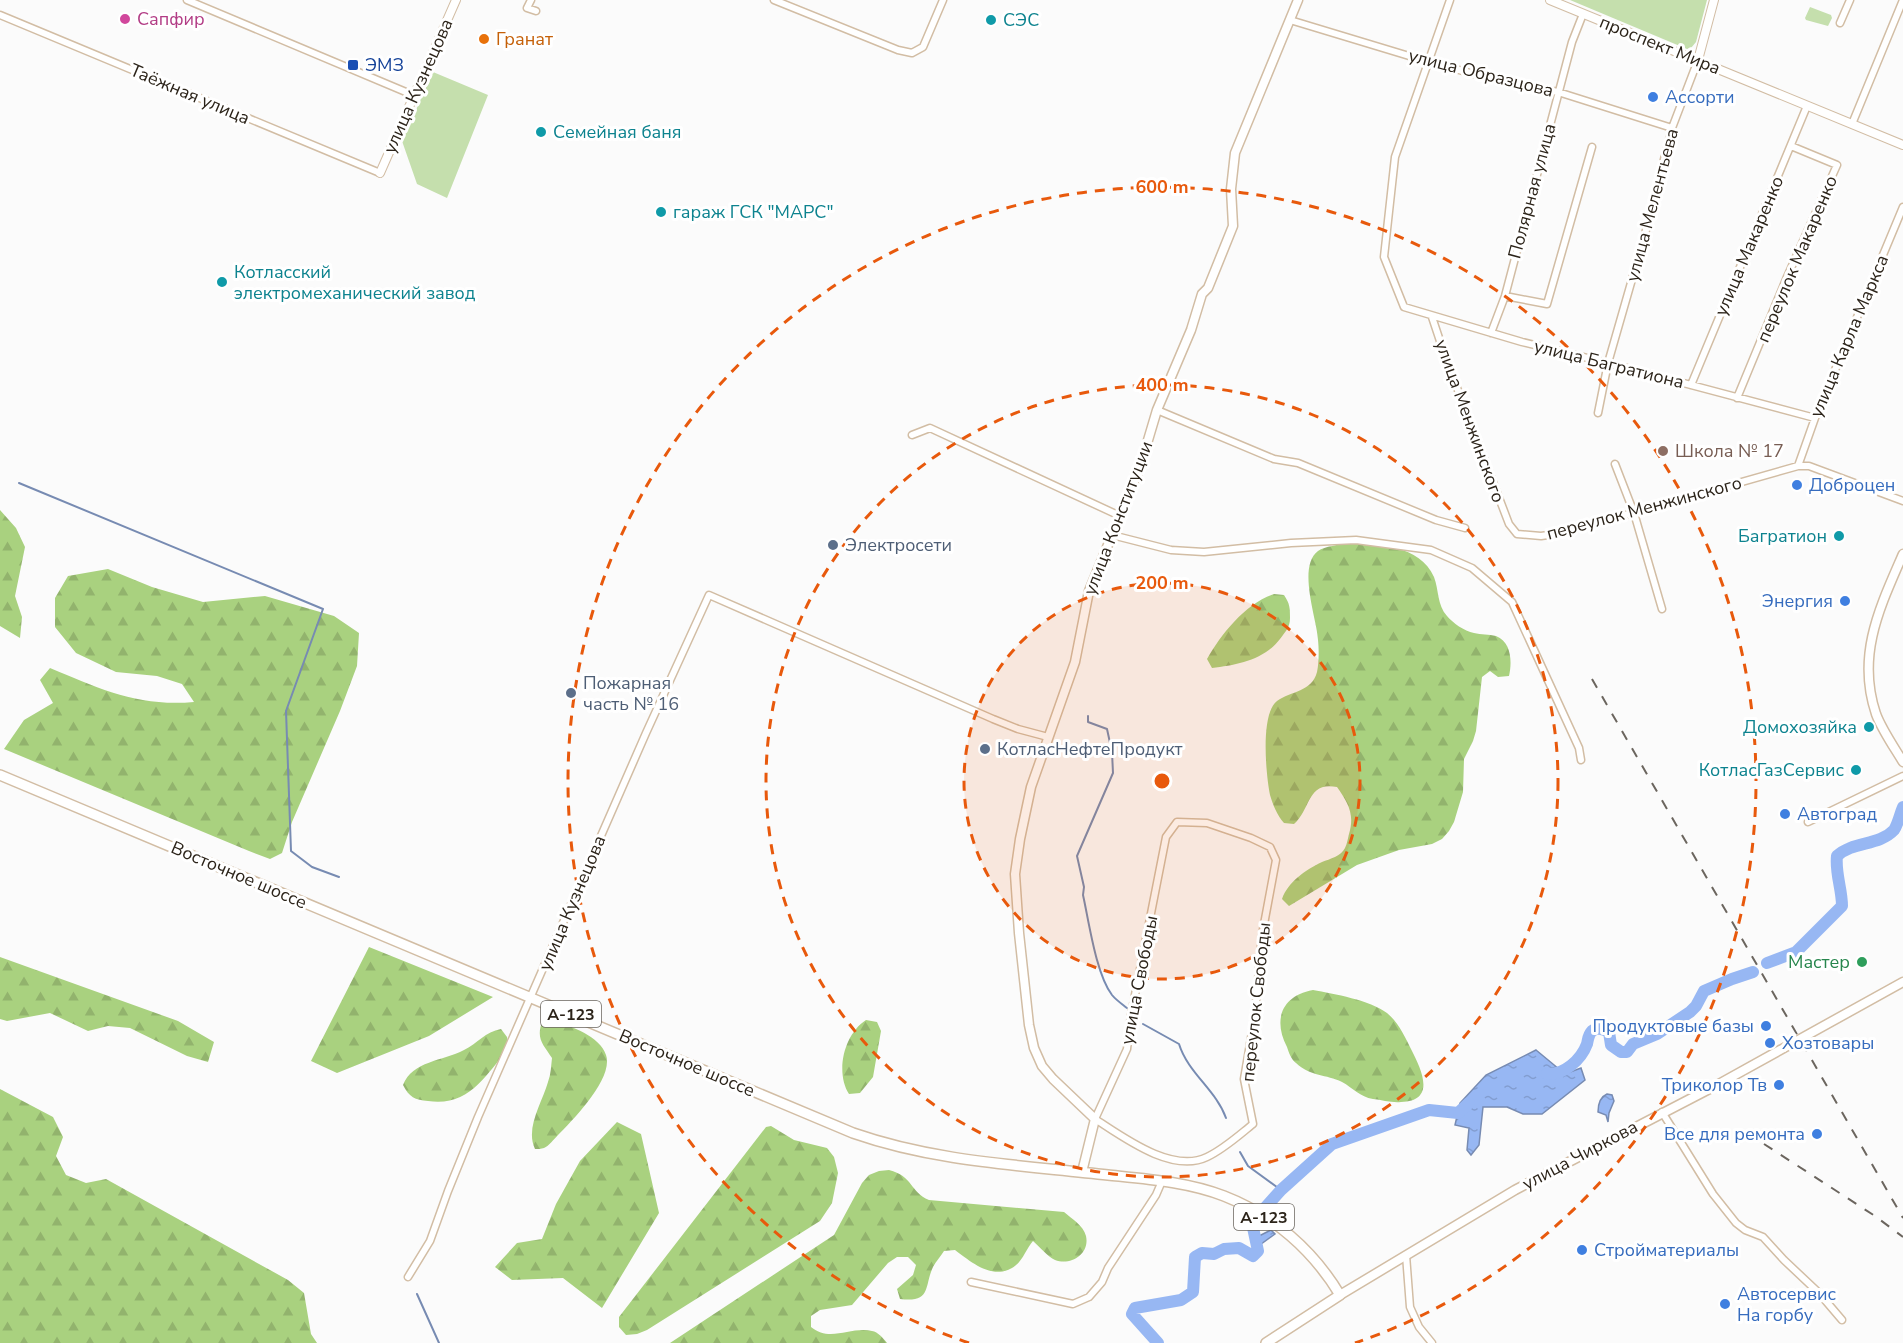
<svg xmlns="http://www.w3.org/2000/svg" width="1903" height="1343" font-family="'Nunito Sans',sans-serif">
	<defs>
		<pattern id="forest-firs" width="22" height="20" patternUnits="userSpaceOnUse" patternTransform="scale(1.5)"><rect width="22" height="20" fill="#a9d17f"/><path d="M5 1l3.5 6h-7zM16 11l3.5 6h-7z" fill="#92b36d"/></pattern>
		<pattern id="water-ripples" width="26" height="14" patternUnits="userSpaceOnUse" patternTransform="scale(1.5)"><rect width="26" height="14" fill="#97b7f3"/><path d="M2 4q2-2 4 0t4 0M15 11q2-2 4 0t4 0" fill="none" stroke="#829dd0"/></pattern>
	</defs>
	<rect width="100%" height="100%" fill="#fbfbfb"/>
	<path fill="url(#forest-firs)" d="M0,510L16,528L25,547L15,596L22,617L20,638L0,626Z
		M1348,543C1377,543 1420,545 1434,577C1439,590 1437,605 1447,616C1453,623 1464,631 1474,633C1481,635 1489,634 1496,636C1512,642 1512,663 1509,676L1498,677L1490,671L1482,677L1476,731L1473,741L1464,759L1463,792L1454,822L1449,831L1442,839L1432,844L1399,850L1357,865L1289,906L1282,899C1288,882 1305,870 1322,862C1330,859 1341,856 1345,848C1347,844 1348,838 1349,834C1355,814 1348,803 1337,787C1307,781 1311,809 1294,824L1284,823C1277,815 1273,805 1270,795C1266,775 1260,714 1277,701C1291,691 1312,692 1317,672C1319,663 1319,649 1318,640C1317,619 1297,567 1318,551C1325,546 1339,545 1348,543Z
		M108,569L152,587L203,602L265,596L334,616L359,633L357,666L340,711L292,822L282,853L270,859L249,851L4,749L24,720L53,703L40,680L50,668C100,689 139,707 194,702L182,684L157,676L116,672L76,653L55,627V598L68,576Z
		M1274,594L1284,595C1290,604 1290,608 1290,618C1290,627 1286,631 1280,639C1264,660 1237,665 1212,668L1207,659C1221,634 1246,603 1274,594Z
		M369,947L493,997L429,1036L337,1073L311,1061Z
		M0,957L178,1021L214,1042L208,1062L187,1056L130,1028L108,1026L88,1031L50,1013L7,1021L0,1019Z
		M1313,990C1334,994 1370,1000 1387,1013C1399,1023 1405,1037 1412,1051C1421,1069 1437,1101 1401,1102C1392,1103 1382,1100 1373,1099C1360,1097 1353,1088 1342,1082C1326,1074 1311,1077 1296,1063C1291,1059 1289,1053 1287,1047C1273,1020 1281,996 1313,990Z
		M866,1020L877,1022L881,1031L873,1077L860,1093L849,1094C835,1072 844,1034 866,1020Z
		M553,1021C571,1026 600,1036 606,1055C614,1078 573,1120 558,1135C554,1139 549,1146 544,1148C541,1149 538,1149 535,1149C525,1128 542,1103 548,1082C551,1074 551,1066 552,1058C543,1044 536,1039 542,1022Z
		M501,1029L507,1037L509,1048C485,1076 469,1107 428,1101C415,1100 409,1097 403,1085C412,1061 443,1061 464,1050C478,1043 485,1032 501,1029Z
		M0,1089L53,1117L63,1137L56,1156L66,1175L86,1183L106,1179L288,1280L304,1293L311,1334L317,1343H0Z
		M617,1122L641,1134L659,1213L602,1308L563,1278L512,1280L495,1267L517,1243L542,1239L556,1204L580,1161Z
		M771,1126L794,1140L827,1148L834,1157L838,1173L832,1203L820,1221L647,1330L637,1334L626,1335L619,1327V1317L766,1127Z
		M889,1170C913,1176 910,1192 929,1200L1064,1212C1072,1219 1083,1225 1086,1236C1090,1254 1071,1266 1055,1260C1048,1257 1039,1246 1033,1241C1026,1249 1022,1263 1012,1268C991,1280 970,1261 955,1250L944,1251C941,1256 936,1261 933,1267C924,1286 932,1303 900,1299L897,1289L913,1275L916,1265L908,1257H897L888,1263L852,1305L820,1310L811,1316V1327C830,1343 851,1326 872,1331C878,1332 883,1338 887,1343H670L834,1235L862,1183L869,1175L879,1171Z"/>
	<path fill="#c5dfad" d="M1570,0H1707L1696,42L1691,48L1687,49Z
		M1810,7L1831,15L1832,18L1828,26L1806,20L1805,18Z
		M433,72L488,95L447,198L417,184L402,141Z"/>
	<path fill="url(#water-ripples)" stroke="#778bb2" stroke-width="1.5" d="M1536,1050L1565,1074L1581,1068L1585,1080L1542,1114H1523L1507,1107H1483L1479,1145L1471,1155L1467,1150L1469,1128L1455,1125L1460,1103L1486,1075Z
		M1607,1094L1612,1095L1614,1101L1609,1113L1608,1122L1606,1115L1598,1112C1598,1105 1600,1097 1607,1094Z
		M1271,1230L1275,1234L1257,1247L1255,1238Z"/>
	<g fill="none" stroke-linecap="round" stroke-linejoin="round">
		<path stroke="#778bb2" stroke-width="2" d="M19,483L323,609L286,711L291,851L312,867L339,877
			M1088,716V722L1107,729L1112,752L1113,773L1077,856L1084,887L1083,895C1089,922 1096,974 1112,995C1116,1000 1122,1004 1127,1008
			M1143,1024L1179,1044C1188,1073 1216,1090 1226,1118
			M1240,1152L1248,1166L1281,1190
			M417,1294L439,1343"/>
		<path stroke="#97b7f3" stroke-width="12" d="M1767,963L1796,952L1842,906C1842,889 1835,873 1837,856C1853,841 1879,846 1894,830C1898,824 1900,814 1903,807
			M1547,1074C1564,1075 1581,1060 1587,1044C1588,1040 1588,1035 1592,1031C1597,1027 1604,1029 1609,1032L1611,1045L1621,1052H1627L1633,1044L1657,1034L1690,1012L1696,1006L1704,991L1732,979L1753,972
			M1264,1209L1281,1190L1332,1144L1429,1110L1458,1113L1469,1103
			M1158,1343L1132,1314L1135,1308L1181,1300L1193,1292L1195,1257L1202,1253L1214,1254L1224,1249L1239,1248L1253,1256L1258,1251L1252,1223L1256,1218"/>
		<defs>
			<path id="minor" d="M187,0L413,95
				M531,0L527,8L536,11
				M774,0L898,50L912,53L923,47L943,0
				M1450,0L1395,157L1384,257L1404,307L1522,342L1608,363L1815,418
				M0,15L380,173
				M1290,20L1429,62L1504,82L1558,92L1672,128
				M1840,23L1850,0
				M1852,124L1903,0
				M1505,296L1547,304L1592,147
				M1432,317L1446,359L1509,524L1517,534L1541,536L1562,533L1798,466H1809L1903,501
				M1491,333L1505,296L1572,42L1583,14
				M1691,385L1807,106
				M1737,398L1787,277L1837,165L1791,146
				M1157,410L1274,459L1298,463L1436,520L1465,528
				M1598,413L1608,363L1645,234L1672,128L1698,60
				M912,435L930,428L1120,516
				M1615,464L1634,513L1662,609
				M1798,466L1815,418L1903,207
				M1112,535L1171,550L1204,552L1291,543L1356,540L1431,550L1472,568L1512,602L1579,748L1581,760
				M1177,822L1207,823L1251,838L1270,847L1276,860L1262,935L1255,1015L1244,1079L1253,1124C1238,1136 1224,1149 1207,1157C1172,1174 1123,1137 1095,1119L1127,1049L1131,1015L1166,837Z
				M1808,822L1903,776
				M1662,1112L1713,1194L1736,1223L1745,1230L1763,1237L1784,1260L1819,1293L1842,1320
				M1406,1255L1410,1307L1419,1327L1432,1343
				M408,1277L430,1241L448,1191L478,1117L646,733L709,595L993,719L1018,729L1048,737
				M971,1282L1073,1304L1089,1297L1102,1282L1108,1268L1156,1195L1162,1181"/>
			<path id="tertiary" d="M1550,0L1903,145
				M1698,60L1714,0
				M380,173L456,0"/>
			<path id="secondary" d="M1903,554C1880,607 1856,655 1876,714C1882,730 1894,747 1903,762
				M1082,1172L1095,1119L1053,1079L1042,1066L1034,1048L1029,1025L1019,933L1015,874L1020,839L1031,787L1075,662L1089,591L1140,467L1157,410L1191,330L1202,294L1208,288L1233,226L1231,189L1235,153L1298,0
				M1340,1295L1515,1190L1717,1085L1903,982"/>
			<path id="primary" d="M0,775L853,1133C936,1162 1021,1165 1108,1175C1147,1179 1188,1182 1224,1196C1273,1215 1313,1250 1340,1295L1266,1343"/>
		</defs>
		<use href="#minor" stroke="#d2bda4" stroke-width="9"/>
		<use href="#tertiary" stroke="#d2bda4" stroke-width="10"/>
		<use href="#secondary" stroke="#d2bda4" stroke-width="11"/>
		<use href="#primary" stroke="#d2bda4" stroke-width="12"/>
		<use href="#minor" stroke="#fff" stroke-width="6"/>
		<use href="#tertiary" stroke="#fff" stroke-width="8"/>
		<use href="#secondary" stroke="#fff" stroke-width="8"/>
		<use href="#primary" stroke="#fff" stroke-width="9"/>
		<path stroke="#6b655e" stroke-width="2" stroke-dasharray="10 10" stroke-linecap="butt" d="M1592,679L1903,1218
			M1764,1144L1875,1216L1903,1237"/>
	</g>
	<circle cx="1162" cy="781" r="198" fill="#e8590c" fill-opacity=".12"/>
	<g fill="none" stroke="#e8590c" stroke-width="3" stroke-dasharray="10 8">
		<circle cx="1162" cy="781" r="198"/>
		<circle cx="1162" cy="781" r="396"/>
		<path d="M969 1343A594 594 0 1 1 1355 1343"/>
	</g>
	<circle fill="#d1479c" stroke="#fff" stroke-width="2" cx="125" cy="19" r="6"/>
	<g fill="#0f9aa8" stroke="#fff" stroke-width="2">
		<circle cx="991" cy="20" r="6"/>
		<circle cx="541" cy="132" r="6"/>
		<circle cx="661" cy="212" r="6"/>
		<circle cx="222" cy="282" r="6"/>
		<circle cx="1839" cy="536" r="6"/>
		<circle cx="1869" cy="727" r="6"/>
		<circle cx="1856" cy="770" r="6"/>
	</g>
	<circle fill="#e8710a" stroke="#fff" stroke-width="2" cx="484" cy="39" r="6"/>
	<rect fill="#1a4fb4" stroke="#fff" stroke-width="2" x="347" y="59" width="12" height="12" rx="3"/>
	<g fill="#3f7fe0" stroke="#fff" stroke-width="2">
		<circle cx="1653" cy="97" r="6"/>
		<circle cx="1797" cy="485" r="6"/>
		<circle cx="1845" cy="601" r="6"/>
		<circle cx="1785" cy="814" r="6"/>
		<circle cx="1766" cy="1026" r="6"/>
		<circle cx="1770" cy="1043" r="6"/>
		<circle cx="1779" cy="1085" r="6"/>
		<circle cx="1817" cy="1134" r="6"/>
		<circle cx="1582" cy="1250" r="6"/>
		<circle cx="1725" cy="1304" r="6"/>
	</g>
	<circle fill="#8d6e63" stroke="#fff" stroke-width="2" cx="1663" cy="451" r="6"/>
	<g fill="#5c6f8a" stroke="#fff" stroke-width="2">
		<circle cx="833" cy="545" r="6"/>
		<circle cx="571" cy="693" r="6"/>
		<circle cx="985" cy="749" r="6"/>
	</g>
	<circle fill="#2e9e5b" stroke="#fff" stroke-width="2" cx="1862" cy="962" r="6"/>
	<g text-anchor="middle" stroke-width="6" stroke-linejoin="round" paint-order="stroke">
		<g fill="#fff" stroke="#6b665f" stroke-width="1.5">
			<rect x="541" y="1001" width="60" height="26" rx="4.5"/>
			<rect x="1234" y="1204" width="60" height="26" rx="4.5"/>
		</g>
		<g font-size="16" font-weight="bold" fill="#2c241a">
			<text x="571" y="1020">А-123</text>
			<text x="1264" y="1223">А-123</text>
		</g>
		<g font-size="18" fill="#b23c85" stroke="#fff" text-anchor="start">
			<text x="137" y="25">Сапфир</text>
		</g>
		<g font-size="18" fill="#0d838f" stroke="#fff" text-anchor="start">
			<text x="1003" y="26">СЭС</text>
			<text x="553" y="138">Семейная баня</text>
			<text x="673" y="218">гараж ГСК "МАРС"</text>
			<text x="234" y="278">Котласский<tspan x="234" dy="21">электромеханический завод</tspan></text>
			<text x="1827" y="542" text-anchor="end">Багратион</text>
			<text x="1857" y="733" text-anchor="end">Домохозяйка</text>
			<text x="1844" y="776" text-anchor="end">КотласГазСервис</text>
		</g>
		<g font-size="18" fill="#c56008" stroke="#fff" text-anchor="start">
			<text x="496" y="45">Гранат</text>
		</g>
		<g font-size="18" fill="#2c241a" stroke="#fff">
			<text transform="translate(1660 45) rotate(22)" y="6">проспект Мира</text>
			<text transform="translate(1481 73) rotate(14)" y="6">улица Образцова</text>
			<text transform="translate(418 86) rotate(-66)" y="6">улица Кузнецова</text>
			<text transform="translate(190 94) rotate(23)" y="6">Таёжная улица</text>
			<text transform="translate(1532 191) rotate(-75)" y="6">Полярная улица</text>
			<text transform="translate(1652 205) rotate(-75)" y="6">улица Мелентьева</text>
			<text transform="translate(1749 246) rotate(-67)" y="6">улица Макаренко</text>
			<text transform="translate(1797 259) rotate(-67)" y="6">переулок Макаренко</text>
			<text transform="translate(1849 336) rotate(-67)" y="6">улица Карла Маркса</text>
			<text transform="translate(1609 364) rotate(14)" y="6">улица Багратиона</text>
			<text transform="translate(1470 421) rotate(70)" y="6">улица Менжинского</text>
			<text transform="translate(1644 508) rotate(-15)" y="6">переулок Менжинского</text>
			<text transform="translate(1118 518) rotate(-69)" y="6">улица Конституции</text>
			<text transform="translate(239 875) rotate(23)" y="6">Восточное шоссе</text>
			<text transform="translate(572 903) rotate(-67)" y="6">улица Кузнецова</text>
			<text transform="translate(1139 980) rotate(-79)" y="6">улица Свободы</text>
			<text transform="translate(1256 1002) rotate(-84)" y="6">переулок Свободы</text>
			<text transform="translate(687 1063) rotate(23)" y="6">Восточное шоссе</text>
			<text transform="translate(1580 1155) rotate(-28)" y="6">улица Чиркова</text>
		</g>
		<g font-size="18" fill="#164399" stroke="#fff" text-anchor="start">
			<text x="365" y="71">ЭМЗ</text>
		</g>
		<g font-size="18" fill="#366cbe" stroke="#fff" text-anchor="start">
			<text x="1665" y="103">Ассорти</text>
			<text x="1809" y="491">Доброцен</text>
			<text x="1833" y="607" text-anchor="end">Энергия</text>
			<text x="1797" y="820">Автоград</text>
			<text x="1754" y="1032" text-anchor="end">Продуктовые базы</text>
			<text x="1782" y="1049">Хозтовары</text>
			<text x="1767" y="1091" text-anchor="end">Триколор Тв</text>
			<text x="1805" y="1140" text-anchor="end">Все для ремонта</text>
			<text x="1594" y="1256">Стройматериалы</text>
			<text x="1737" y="1300">Автосервис<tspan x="1737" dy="21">На горбу</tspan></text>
		</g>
		<g font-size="18" fill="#785e54" stroke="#fff" text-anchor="start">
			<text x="1675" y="457">Школа № 17</text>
		</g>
		<g font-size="18" fill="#4e5e75" stroke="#fff" text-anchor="start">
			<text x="845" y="551">Электросети</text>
			<text x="583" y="689">Пожарная<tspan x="583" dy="21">часть № 16</tspan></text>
			<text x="997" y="755">КотласНефтеПродукт</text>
		</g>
		<g font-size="18" fill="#27864d" stroke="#fff" text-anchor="end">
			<text x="1850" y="968">Мастер</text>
		</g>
	</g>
	<circle cx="1162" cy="781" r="9" fill="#e8590c" stroke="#fff" stroke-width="3"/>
	<g font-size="18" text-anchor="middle" font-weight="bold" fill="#e8590c" stroke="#fff" stroke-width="6" stroke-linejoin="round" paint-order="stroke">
		<text x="1162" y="193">600 m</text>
		<text x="1162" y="391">400 m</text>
		<text x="1162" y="589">200 m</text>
	</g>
</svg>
